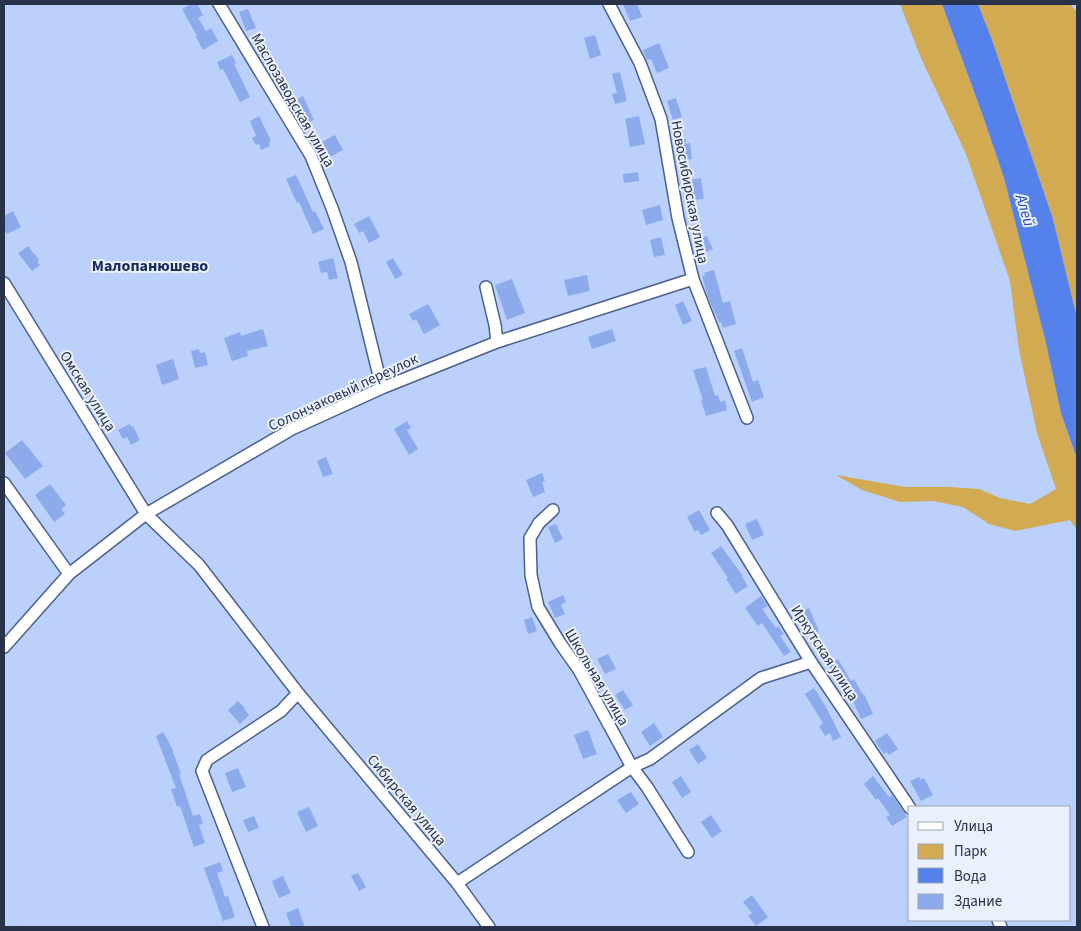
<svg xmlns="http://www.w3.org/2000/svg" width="1081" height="931" font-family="'Source Sans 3',sans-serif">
	<rect width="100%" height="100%" fill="#bbd0fb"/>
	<path fill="#d2aa52" d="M900,4H942L984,119L1004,178L1046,343L1061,413L1077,459V530L1070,520L1015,531L989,524L963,507L933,501L900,502L862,490L836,475L905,487H951L979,489L1000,498L1030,504L1056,489L1037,433L1019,350L1010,281L966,154L921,58Z
		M978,4H1070L1077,12V318L1053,219L992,40Z"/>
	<path fill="#5581eb" d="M942,4H978L992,40L1053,219L1077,318V459L1061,413L1046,343L1004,178L984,119Z"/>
	<path fill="#8dabec" d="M191,4H197L203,15L198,18L206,31L211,28L218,41L203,50L196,37L197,36L182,9Z
		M623,4H637L642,17L630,21Z
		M248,9L256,28L246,31L239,12Z
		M595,35L601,55L590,59L584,38Z
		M264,41L272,60L264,64L253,45Z
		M659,43L669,68L657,73L651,59L647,60L643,50Z
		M232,55L236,63L234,64L250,97L240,102L223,69L220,70L217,62Z
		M620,72L627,101L615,104L612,94L617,93L612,74Z
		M303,96L314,120L302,125L292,102Z
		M676,98L682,117L673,120L667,101Z
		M259,116L271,141L269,142L270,146L261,150L259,144L256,145L252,138L256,136L250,121Z
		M639,116L645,144L630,147L625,119Z
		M335,135L343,150L326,159L324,156L320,158L316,149L320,147L318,144Z
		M686,139V144L690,143L692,159L681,161L680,150L676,151L674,141Z
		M638,172L639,181L624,183L623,174Z
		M296,175L313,212L315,211L324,229L313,234L299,202L297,203L286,179Z
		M701,178L704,199L692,200L689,180Z
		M660,205L663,220L646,225L642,210Z
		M13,211L21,227L7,234L4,229V216Z
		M369,216L380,237L369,243L363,231L359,233L354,224Z
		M707,236L713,249L701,254L695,241Z
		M661,237L665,255L654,257L650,240Z
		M28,246L39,260L37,262L40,265L32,271L18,253Z
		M333,258L338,278L329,280L327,272L321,273L318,262Z
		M393,258L403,275L395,279L386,262Z
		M714,270L723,303L730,301L736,324L723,328L721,322L719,323L716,314H715L707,294L702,276H705L704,273Z
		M587,275L590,291L568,296L564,280Z
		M512,279L525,313L507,320L495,285Z
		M683,301L692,321L683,325L675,305Z
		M428,304L440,325L424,334L416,319L413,321L409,314Z
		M263,329L268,346L247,351L248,356L232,361L224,338L240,332L241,336Z
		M612,329L616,341L592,349L588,337Z
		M742,348L753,382L758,380L764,397L752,402L734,351Z
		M199,349L200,353L205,352L208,365L195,368L191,351Z
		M173,359L179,379L162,385L156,365Z
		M706,367L715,396L718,395L720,402L725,400L727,410L706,416L701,400H703L693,370Z
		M407,421L411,428L407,430L418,449L409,455L394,429Z
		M130,424L131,427L133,426L140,440L131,445L127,437L123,439L118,430Z
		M22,440L43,466L25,479L5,453Z
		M326,457L333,474L323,477L317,461Z
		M542,473L545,481L542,482L545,492L533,497L526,480Z
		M50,484L66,505L61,509L65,514L54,522L35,495Z
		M699,510L710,530L701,535L698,530L695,532L687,517Z
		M757,519L764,535L752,540L745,524Z
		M556,524L563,539L555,543L548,527Z
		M721,546L743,576L742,577L748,586L736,594L726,579L728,578L711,553Z
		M563,595L566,602L561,605L565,614L555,618L548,602Z
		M761,596L768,606L762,609L776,628L778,626L784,634L780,636L791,652L784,656L762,623L758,626L745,608Z
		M809,608L819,631L810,635L806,626L802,628L799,621L803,619L800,612Z
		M532,617L537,631L528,634L524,620Z
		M608,654L616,669L605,674L597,659Z
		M838,659L851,681L854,679L863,695L864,694L873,714L861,719L849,692L845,694L828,664Z
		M814,688L826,707L841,737L833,741L830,733L825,736L819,726L823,723L805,694Z
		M623,690L633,705L625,710L615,695Z
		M238,701L245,708L244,709L249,715L240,724L228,710Z
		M654,723L663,737L650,746L641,732Z
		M588,730L597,754L583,759L574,735Z
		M163,732L171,746L181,774H179L193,816L200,814L203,824L199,825L205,843L194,847L180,806L177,807L171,789L176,788L156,736Z
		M887,733L898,749L889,755L887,752L884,754L875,741Z
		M698,744L707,758L698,764L689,750Z
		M238,768L246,787L232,792L225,773Z
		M681,776L691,792L682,798L672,782Z
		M873,776L889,797L892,795L907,817L892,826L886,817L890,815L878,798L876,800L864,784Z
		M919,777L921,780L924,778L933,795L921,801L910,781Z
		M631,792L639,804L626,813L617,800Z
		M309,807L318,826L306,832L297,812Z
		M711,815L722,831L712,838L701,822Z
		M254,816L259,828L248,832L243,820Z
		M220,862L223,871L217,873L225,897L228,896L235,917L223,921L204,868Z
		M358,873L366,887L359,891L351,876Z
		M283,876L291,893L279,898L272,881Z
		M752,895L768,917L756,926L748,916L752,913L743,902Z
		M298,908L305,927H291L286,913Z"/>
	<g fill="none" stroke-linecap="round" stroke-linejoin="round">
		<defs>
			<path id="minor" d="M219,4L311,156L332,208L351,262L382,388
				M609,4L640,63L661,119L678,218L693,279L747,418
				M4,283L146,514L199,565L298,693L457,883L489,927
				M486,287L495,325L497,342
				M4,483L69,574
				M553,510L539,523L530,538L531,575L538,607L560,643L579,670L632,767L647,787L688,852
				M717,513L727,525L811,662L910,808
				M4,647L69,574L146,514L292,429L382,388L497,342L693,279
				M457,883L632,767L650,759L761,678L811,662
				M998,920L1001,927
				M263,927L202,771L207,760L281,711L298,693"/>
		</defs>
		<use href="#minor" stroke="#4a608f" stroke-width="14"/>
		<use href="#minor" stroke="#fff" stroke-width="11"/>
	</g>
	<g text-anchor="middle" stroke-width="4" stroke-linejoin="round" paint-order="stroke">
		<g font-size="15" fill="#283248" stroke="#ebf1fc">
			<text transform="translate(293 100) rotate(60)" y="5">Маслозаводская улица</text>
			<text transform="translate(690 192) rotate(79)" y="5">Новосибирская улица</text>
			<text transform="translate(88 391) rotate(58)" y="5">Омская улица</text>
			<text transform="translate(343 392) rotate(-25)" y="5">Солончаковый переулок</text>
			<text transform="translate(825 653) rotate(57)" y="5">Иркутская улица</text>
			<text transform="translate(597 677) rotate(59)" y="5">Школьная улица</text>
			<text transform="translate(407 800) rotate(50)" y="5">Сибирская улица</text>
		</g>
		<g font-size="16" font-style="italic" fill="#1942bc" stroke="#ebf1fc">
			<text transform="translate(1026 210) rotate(73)" y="6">Алей</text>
		</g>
		<g font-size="16" font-weight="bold" fill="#192b56" stroke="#ebf1fc">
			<text x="150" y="271">Малопанюшево</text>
		</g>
	</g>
	<rect width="1081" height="931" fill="none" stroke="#283248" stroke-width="10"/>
	<rect x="908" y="806" width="162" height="115" fill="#ebf1fc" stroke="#9da5b4"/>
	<rect x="918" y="822" width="25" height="8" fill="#ffffff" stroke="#9da5b4"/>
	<text x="954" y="831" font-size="15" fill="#283248">Улица</text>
	<rect x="918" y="844" width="25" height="15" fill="#d2aa52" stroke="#9da5b4"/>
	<text x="954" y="856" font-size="15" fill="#283248">Парк</text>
	<rect x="918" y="868" width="25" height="15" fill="#5581eb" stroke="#9da5b4"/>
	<text x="954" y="881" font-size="15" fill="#283248">Вода</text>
	<rect x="918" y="894" width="25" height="15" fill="#8dabec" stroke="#9da5b4"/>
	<text x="954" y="906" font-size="15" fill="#283248">Здание</text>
</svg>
